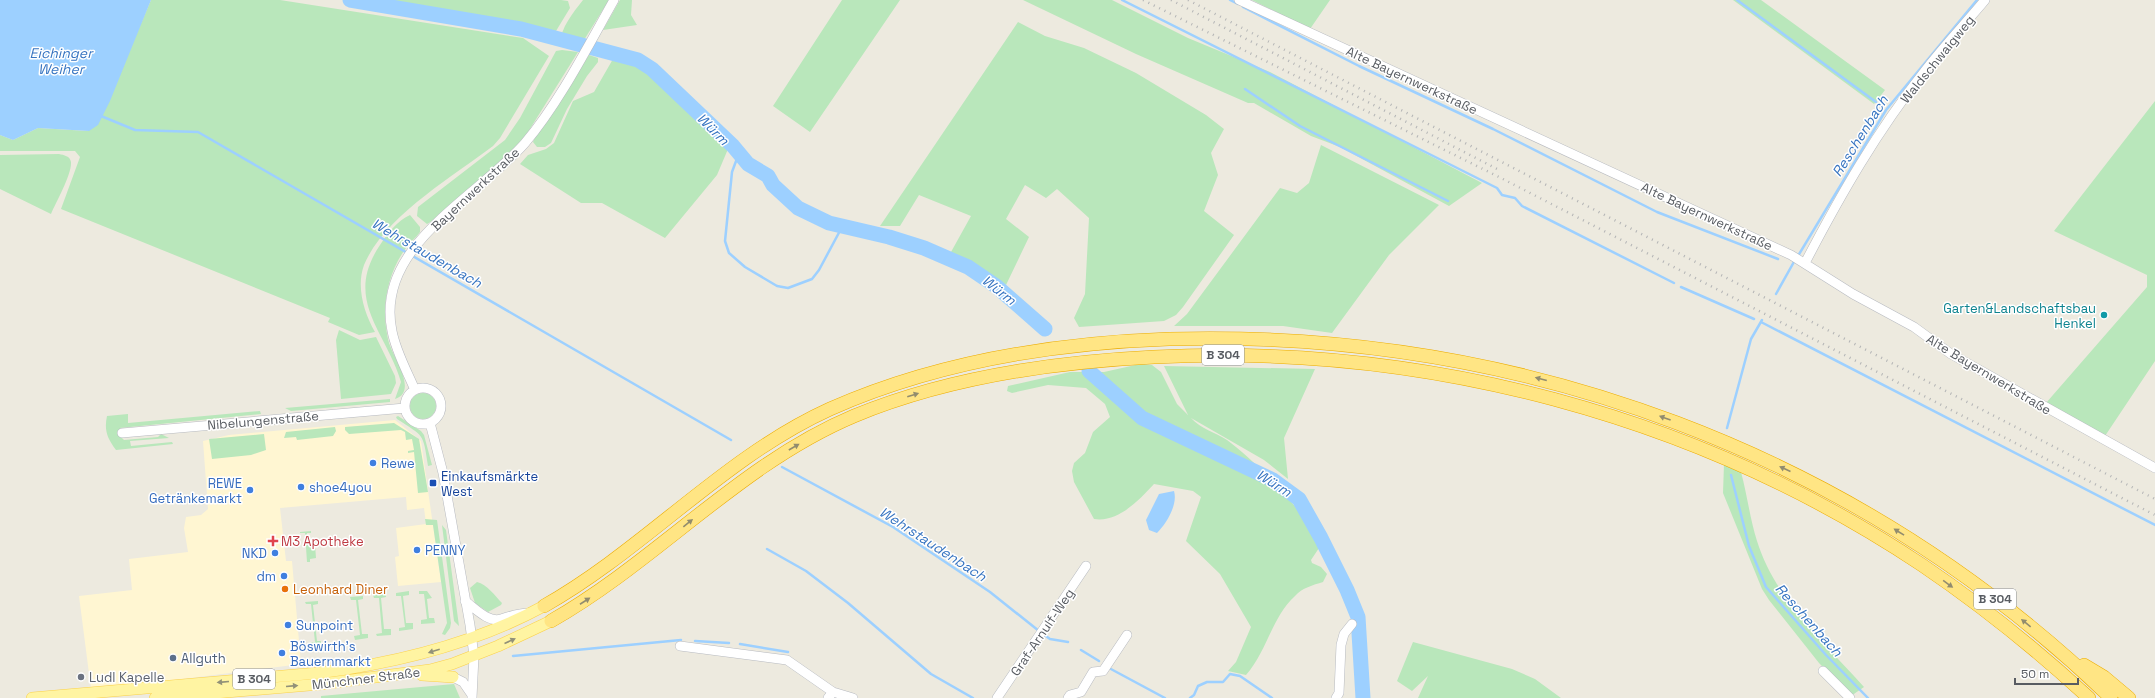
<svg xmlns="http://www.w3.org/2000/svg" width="2155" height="698" font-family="'Space Grotesk',sans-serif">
	<rect width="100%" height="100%" fill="#edeadf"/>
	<path fill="#fff6d2" d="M395,420L421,441L441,582L398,586L395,557L399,556L396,528L426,524L424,508L407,510L406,497L280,508L286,561H292L301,664L143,684L91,689L79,596L132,590L129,559L188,552L184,528L186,517L201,515L208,509L203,441L229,435Z"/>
	<path fill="#b9e7bb" d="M151,0H280L523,38L549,56L500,138L493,146C452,177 384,217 364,265C356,287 364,313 375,332L359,335L328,322L330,318L61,209L80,157L75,151H0V135L13,140L38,128L88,131L133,42Z
		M389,0H561L568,1L570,8L556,31Z
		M583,0H609L579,48L559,45C562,26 572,14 583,0Z
		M620,0H632L631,15L637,25L603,30Z
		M842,0H900L810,132L773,106Z
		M1023,0H1112L1188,38L1270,72L1482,183L1449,206L1340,147L1311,136L1254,103H1248L1136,54Z
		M1252,0H1330L1310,29Z
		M1733,0H1761L1885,90L1874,104Z
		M1018,22L1045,36L1084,48L1136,73L1206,115L1224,129L1211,153L1218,175L1204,211L1234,235L1183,307L1176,315L1164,321L1079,327L1074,318L1085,294L1089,218L1057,189L1046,198L1025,185L1006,219L1029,237L1006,285L951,252L971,216L919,195L900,226H880Z
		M562,50L578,52L528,132L513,150L439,217L427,224L417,216L418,207L505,140L520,118L556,51Z
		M589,55L598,58V62L587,76L567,109L551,143L545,147H537L533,142L535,137Z
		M613,59L637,65L659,82L728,149L717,175L665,238L602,203H581L520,164L528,155L546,149L554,143L573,101L594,92Z
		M2155,101V361L2105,436L2046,403L2147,287V275L2054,231Z
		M1321,145L1439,205L1389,255L1332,333L1283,326H1174L1187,314L1280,188L1297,193L1309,183Z
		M59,154C64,155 70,156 71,162C72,174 56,202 51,214L0,189V155Z
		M410,215L420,227V232C416,238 410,242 406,248C390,269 382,301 386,327C387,334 388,342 391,348C396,361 417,392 395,399L401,382C386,331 343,300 380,245C388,233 397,221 410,215Z
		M339,330L360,340L376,337L395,376L396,383L391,394L341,399L336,340Z
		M1140,364L1152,365L1161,372L1177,404L1188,415L1164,366L1315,369L1284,438L1288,479L1264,460L1191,418C1201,429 1215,432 1227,440C1254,460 1312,516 1319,548L1311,560L1312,563L1321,567L1327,574L1323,582C1313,585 1302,588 1295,596C1272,617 1267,651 1246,675L1228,671L1236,662L1251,627L1220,574L1186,541L1201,497L1193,491L1154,484C1139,500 1118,523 1094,519L1074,482L1072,471L1074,463L1085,453L1093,432L1110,417L1105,404L1086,388L1048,385L1012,393L1007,391L1008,386L1070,372H1104Z
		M410 406a13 13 0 1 1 26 0a13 13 0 1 1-26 0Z
		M390,399V402L291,411L285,408Z
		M260,411L261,414L120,428L121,437L124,440L158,437L161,434L169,438L130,441L131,446L172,442L173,444L116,450C107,438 104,430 107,416L128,414V423Z
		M398,416L421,431L424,435L432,465L428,466C423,432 424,437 397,419L396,417Z
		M394,423L419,439L428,492L418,493L414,452L408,453V451L414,450L412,439L406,440L405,432L401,430L349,434L345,430V427Z
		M335,427L336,431L333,436L297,440L296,437L284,438L286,432Z
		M264,434L266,450L251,455L212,459L209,439Z
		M1724,464L1741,472C1747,494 1750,519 1757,541C1775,599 1824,642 1864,687L1851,696L1819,663L1769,600L1762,589L1723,493Z
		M425,519L437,520L451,623L450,628L445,635L442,634L447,623L433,525H426Z
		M442,525L446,530L459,626L454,621Z
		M311,531V533H307L308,546L315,545L316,558L310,559V562H307L305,533H300V532Z
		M477,582C487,584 495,596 502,603L501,605L488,612L475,603L470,588Z
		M409,591V595L403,596L406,623H413V629L399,631V628L405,627L401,596H396V593Z
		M419,591H427L432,598L427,599L429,618H434L435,623L421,624V620L427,619L424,594H419Z
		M386,594V597L381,598L384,629H391V635L377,636L376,634L382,633L379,598H374L373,595Z
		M363,596V599L358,600L362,634H368V638L355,640L354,636L360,635L356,600H351L350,597Z
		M318,601V604L313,605L317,641H321V644L309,645V643L315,642L311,604H306L305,602Z
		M1413,642L1512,669L1535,679L1561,698H1418L1428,676L1412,691L1397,681Z
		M454,684L460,698H321V696Z"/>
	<path fill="#9dd0ff" d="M0,0H151L110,101L98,125L89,131L38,128L13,140L0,135Z
		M1174,491C1178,504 1167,523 1157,533L1149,530L1146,520L1159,494Z"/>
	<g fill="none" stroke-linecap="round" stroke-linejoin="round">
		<path stroke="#9dd0ff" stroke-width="2.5" d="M1122,0L1497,188L1502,195L1515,198L1522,206L1674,283
			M1230,0L1238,4
			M1737,0L1876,102
			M1243,7L1359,66L1493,129L1657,212L1778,259
			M1245,89L1300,126L1448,201
			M101,116L135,130L198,132L731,440
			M739,153L732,172L725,241L729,253L745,267L777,286L788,288L812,279L819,270L842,227
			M1798,256L1886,110L1977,0
			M1681,287L1754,319
			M1776,294L1795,260
			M1761,322L2155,525
			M1727,428L1751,339L1762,320
			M782,467L893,527L990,592L1039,631
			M1731,475L1749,546L1766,587L1826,655L1868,698
			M767,549L806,571L848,603L931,674L973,698
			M1043,634L1050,639L1068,642
			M695,641L729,643
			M740,644L788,652
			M1081,650L1099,661
			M513,656L681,640
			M1109,668L1165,698
			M1190,698L1194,695L1198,686L1207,682H1223L1230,674L1240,676L1272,698"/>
		<path stroke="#9dd0ff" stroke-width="15" d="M350,0L521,29L638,60L652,69L733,146L748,164L768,176L773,185L798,208L829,223L889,237L924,248L968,267L996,286L1045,329
			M1089,371L1142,418L1273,480L1299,499L1321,538L1347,590L1358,617L1363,698"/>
		<defs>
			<path id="minor" d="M1239,0L1791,255L1853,294L1914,327L1951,354L2155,468
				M1805,263C1840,196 1877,131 1924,72C1943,47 1965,24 1985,0
				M405 406a18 18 0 1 1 36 0a18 18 0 1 1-36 0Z
				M415,390C407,371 396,352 392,331C374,246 478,197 525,143C559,103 588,46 614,0
				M430,423L443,473L470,625L474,656L472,698
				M122,433L405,408
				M465,601C475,608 488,623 501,619C511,616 518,613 529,613
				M680,646L787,660L833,692
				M1823,671L1850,698
				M453,677L463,682L472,695
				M828,698L833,692L853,698
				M997,698L1086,566
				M1068,698L1070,695L1081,692L1093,672L1103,671L1127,635
				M1336,698L1339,693L1341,645L1344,634L1352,624"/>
			<path id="major" d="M422,675L453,677
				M32,698L318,673C397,663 474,644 544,606
				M155,698L321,684L430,670L452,664L498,646L551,621"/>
			<path id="highway" d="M544,606C645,549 724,457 830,409C936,362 1055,343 1169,339C1521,329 1857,453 2111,698
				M551,621C658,560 740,464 854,416C948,377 1053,362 1154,357C1424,343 1697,415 1922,565C1981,605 2037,650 2089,698
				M2084,665L2104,677L2129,698"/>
		</defs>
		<use href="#minor" stroke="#b7bac0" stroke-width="10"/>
		<use href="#major" stroke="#fbd14a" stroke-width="12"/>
		<use href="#highway" stroke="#ecac00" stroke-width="14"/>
		<use href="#minor" stroke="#fff" stroke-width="9"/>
		<use href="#major" stroke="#fff4a2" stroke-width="11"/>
		<use href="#highway" stroke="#ffe584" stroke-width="13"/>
		<path stroke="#b3b4b5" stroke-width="2.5" stroke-dasharray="1 5" stroke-linecap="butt" d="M1143,0L1501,178L2155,515
			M1171,0L1501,171
			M1188,0L2155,499"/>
	</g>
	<defs><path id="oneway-solid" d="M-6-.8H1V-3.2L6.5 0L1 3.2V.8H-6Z"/></defs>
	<g fill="#928c6e">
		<use href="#oneway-solid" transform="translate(1541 379) rotate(-165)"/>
		<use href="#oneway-solid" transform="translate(913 395) rotate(-17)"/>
		<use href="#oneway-solid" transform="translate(1665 418) rotate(-160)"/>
		<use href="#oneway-solid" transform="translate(794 447) rotate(-30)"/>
		<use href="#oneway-solid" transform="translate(1785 469) rotate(-156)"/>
		<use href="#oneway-solid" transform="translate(688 523) rotate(-39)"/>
		<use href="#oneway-solid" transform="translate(1899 532) rotate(-148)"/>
		<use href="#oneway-solid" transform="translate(1948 584) rotate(36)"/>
		<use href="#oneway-solid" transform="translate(585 601) rotate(-33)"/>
		<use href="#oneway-solid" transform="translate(2026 623) rotate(-141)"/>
	</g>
	<g fill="#929178">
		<use href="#oneway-solid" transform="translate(510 641) rotate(-24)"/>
		<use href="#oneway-solid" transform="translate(434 651) rotate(163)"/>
		<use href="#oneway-solid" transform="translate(223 682) rotate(175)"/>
		<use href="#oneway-solid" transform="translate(292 686) rotate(-5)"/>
	</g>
	<circle fill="#0f9aa8" stroke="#fff" stroke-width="1.5" cx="2104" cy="315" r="4"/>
	<g fill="#3f7fe0" stroke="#fff" stroke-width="1.5">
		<circle cx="373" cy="463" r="4"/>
		<circle cx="301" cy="487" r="4"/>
		<circle cx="250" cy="490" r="4"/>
		<circle cx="417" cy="550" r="4"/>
		<circle cx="275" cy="553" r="4"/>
		<circle cx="284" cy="576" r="4"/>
		<circle cx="288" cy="625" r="4"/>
		<circle cx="282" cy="653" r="4"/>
	</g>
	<rect fill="#1a4fb4" stroke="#fff" stroke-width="1.5" x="429" y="479" width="8" height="8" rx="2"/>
	<path fill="#e0444e" stroke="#fff" stroke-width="1.5" d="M271 535h4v4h4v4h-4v4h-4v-4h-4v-4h4z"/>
	<circle fill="#e8710a" stroke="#fff" stroke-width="1.5" cx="285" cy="589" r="4"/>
	<circle fill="#5c6f8a" stroke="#fff" stroke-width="1.5" cx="173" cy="658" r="4"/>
	<circle fill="#6b7280" stroke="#fff" stroke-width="1.5" cx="81" cy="677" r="4"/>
	<g text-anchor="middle" stroke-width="3" stroke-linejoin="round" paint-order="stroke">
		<g fill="#fff" stroke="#8a8d91" stroke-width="1">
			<rect x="1202" y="345" width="42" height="20" rx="3"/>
			<rect x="1974" y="589" width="42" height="20" rx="3"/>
			<rect x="233" y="669" width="42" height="20" rx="3"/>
		</g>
		<g font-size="12" font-weight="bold" fill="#585c62">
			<text x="1223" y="359">B 304</text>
			<text x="1995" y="603">B 304</text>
			<text x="254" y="683">B 304</text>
		</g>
		<g font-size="13" fill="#585c62" stroke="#fff">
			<text transform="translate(1937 59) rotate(-51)" y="5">Waldschwaigweg</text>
			<text transform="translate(1412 80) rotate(25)" y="5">Alte Bayernwerkstraße</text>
			<text transform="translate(475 189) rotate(-43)" y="5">Bayernwerkstraße</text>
			<text transform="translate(1707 216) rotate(25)" y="5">Alte Bayernwerkstraße</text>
			<text transform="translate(1989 374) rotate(31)" y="5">Alte Bayernwerkstraße</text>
			<text transform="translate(263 420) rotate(-5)" y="5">Nibelungenstraße</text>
			<text transform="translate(1042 632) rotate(-56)" y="5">Graf-Arnulf-Weg</text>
			<text transform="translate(366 678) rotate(-7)" y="5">Münchner Straße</text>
		</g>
		<g font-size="13" fill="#0d838f" stroke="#fff" text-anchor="end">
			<text x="2096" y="313">Garten&amp;Landschaftsbau<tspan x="2096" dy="15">Henkel</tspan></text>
		</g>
		<g font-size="13" fill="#366cbe" stroke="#fff" text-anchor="start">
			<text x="381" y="468">Rewe</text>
			<text x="242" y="488" text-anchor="end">REWE<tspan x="242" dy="15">Getränkemarkt</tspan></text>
			<text x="309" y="492">shoe4you</text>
			<text x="425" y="555">PENNY</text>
			<text x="267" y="558" text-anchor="end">NKD</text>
			<text x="276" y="581" text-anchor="end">dm</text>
			<text x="296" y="630">Sunpoint</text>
			<text x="290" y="651">Böswirth's<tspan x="290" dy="15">Bauernmarkt</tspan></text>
		</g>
		<g font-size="13" fill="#164399" stroke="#fff" text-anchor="start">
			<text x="441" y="481">Einkaufsmärkte<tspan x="441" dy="15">West</tspan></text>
		</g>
		<g font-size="13" fill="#be3a42" stroke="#fff" text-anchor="start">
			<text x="281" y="546">M3 Apotheke</text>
		</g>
		<g font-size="13" fill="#c56008" stroke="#fff" text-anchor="start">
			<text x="293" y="594">Leonhard Diner</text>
		</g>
		<g font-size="13" fill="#4e5e75" stroke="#fff" text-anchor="start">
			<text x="181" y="663">Allguth</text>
		</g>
		<g font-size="13" fill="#5b616d" stroke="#fff" text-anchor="start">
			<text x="89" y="682">Ludl Kapelle</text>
		</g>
		<g font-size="14" font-style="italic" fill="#3674c1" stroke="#fff">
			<text x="61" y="58">Eichinger<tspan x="61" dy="16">Weiher</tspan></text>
			<text transform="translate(713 129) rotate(45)" y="5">Würm</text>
			<text transform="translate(1860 136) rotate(-58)" y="5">Reschenbach</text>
			<text transform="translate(427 253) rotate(30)" y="5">Wehrstaudenbach</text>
			<text transform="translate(999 290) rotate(38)" y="5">Würm</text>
			<text transform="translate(1274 483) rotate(32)" y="5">Würm</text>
			<text transform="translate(933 544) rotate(33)" y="5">Wehrstaudenbach</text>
			<text transform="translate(1809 620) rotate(48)" y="5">Reschenbach</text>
		</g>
	</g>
	<path d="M2015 678v6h63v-6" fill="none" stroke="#585c62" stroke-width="2"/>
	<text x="2021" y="678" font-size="12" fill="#585c62" stroke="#ffffff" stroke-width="3" paint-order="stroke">50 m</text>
</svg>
